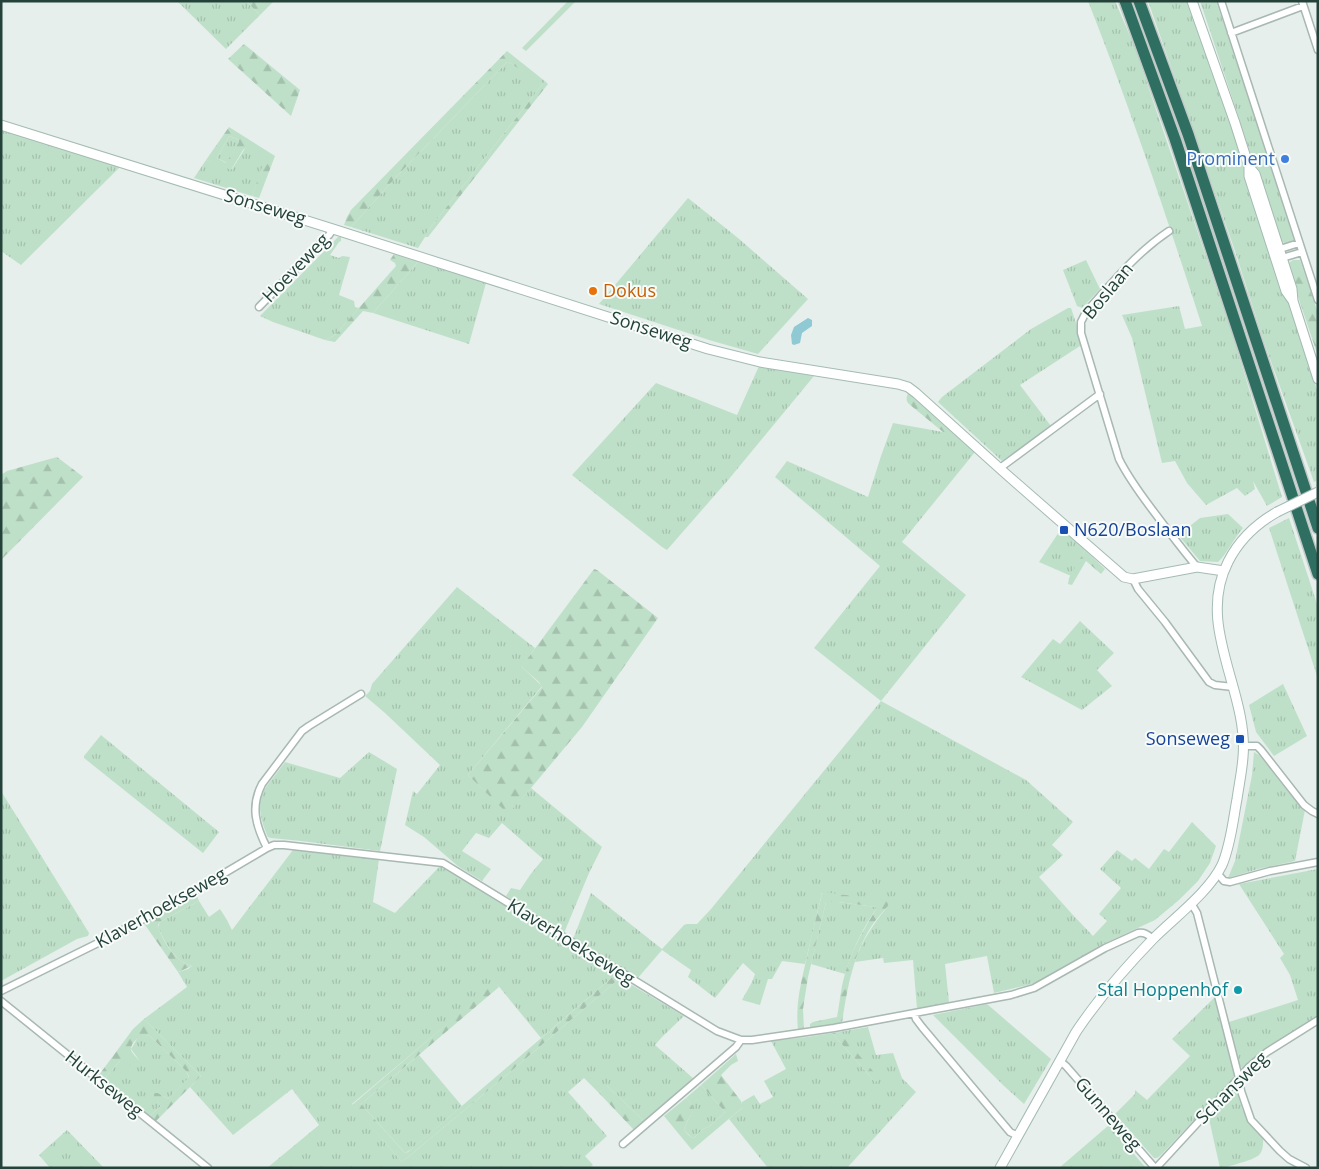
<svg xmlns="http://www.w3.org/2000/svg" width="1319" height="1169" font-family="'Open Sans',sans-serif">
	<defs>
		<pattern id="grass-tufts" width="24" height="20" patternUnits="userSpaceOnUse" patternTransform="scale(1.25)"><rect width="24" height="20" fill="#bfe0c8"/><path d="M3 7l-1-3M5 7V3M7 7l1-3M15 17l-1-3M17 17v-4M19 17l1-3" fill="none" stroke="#a4c1ad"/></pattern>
		<pattern id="forest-firs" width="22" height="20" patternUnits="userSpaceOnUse" patternTransform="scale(1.25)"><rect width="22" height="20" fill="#bfe0c8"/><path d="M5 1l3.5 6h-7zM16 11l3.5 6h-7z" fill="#a4c1ad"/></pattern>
	</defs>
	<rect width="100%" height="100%" fill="#e6efeb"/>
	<path fill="url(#grass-tufts)" d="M177,1H246L260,15L226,49Z
		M1088,1H1115L1134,45L1231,330L1282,497L1267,506L1253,481L1255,489L1245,496L1237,488L1206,505L1187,483L1175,461L1162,463L1132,338L1122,315L1179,306L1185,329L1202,326C1167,217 1130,108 1088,1Z
		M1148,1H1189L1211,63L1318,393V480L1314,482L1263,339L1235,251Z
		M1200,1H1216L1251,105L1294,240L1287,243L1280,242Z
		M507,62H509L537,81L541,78L545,81L427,232L425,237L418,248L351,227L399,174Z
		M1,129L120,167L21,265L1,251Z
		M229,136L239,140V142L227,163L217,158Z
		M246,147H249L266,158L252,196L194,178L206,160L232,169Z
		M688,198L738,238L808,299L758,354L709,340L599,304Z
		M338,237H341V241L339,242L330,255L339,258L342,256L350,257L339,295L354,301L355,307L359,308L335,335L325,340L273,322L260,316Z
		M1086,260L1100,289L1082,308L1077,306L1063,270Z
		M418,262L486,283L469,344L373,313Z
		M1068,308H1071L1083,344L1020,385L1051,426L1002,461L938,402L942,397L1031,329Z
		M759,366L814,376L729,479L667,550L662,547L572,475L656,383L737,415Z
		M893,423L943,432H952L975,452L902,542L966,595L881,701L1026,780L1073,822L1052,845L1063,855L1039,877L1072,914L1093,936L1107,921L1099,914L1121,888L1100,869L1117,850L1132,861L1135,858L1149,869L1164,849L1169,852L1192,822L1216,846L1210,863L1198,881L1179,900L1155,920L1101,945L1040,981L1028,985L994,993L987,956L945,964L949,1002L917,1009L913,960L884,963L883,958L855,962C862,940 874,923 888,906L847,895L822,893L805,964L782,961L772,979H768L760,1005L742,1000L752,982L755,974L743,963L715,998L688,977L691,970L662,950L637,979L573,939L591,893L662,949L684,925L687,924H697L711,909L881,701L814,648L880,566L775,477L787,461L868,497L881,456Z
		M1228,514L1243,528C1234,538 1227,554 1218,562L1200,561L1174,530L1186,529L1200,518Z
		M1289,518L1318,607V679L1269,528Z
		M1061,529L1085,550L1071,576L1039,562Z
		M457,587L535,648L522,667L542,686L538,691L468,775L508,813L531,788L602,847L589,873L564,933L506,896L511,888L520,890L530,875L543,859L502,823L489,838L476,833L462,851L491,869L482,881L459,867L424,837L405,825L413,791L417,794L440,765L385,713L365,696L370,691L372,684Z
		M1080,621L1114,653L1097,670L1112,686L1082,710L1021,677L1053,639L1060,644Z
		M1283,684L1307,736L1274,756L1256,732L1249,705Z
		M101,735L219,832L203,853L84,758V756Z
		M369,752L397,769L380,851L301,841L271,838L268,837C262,825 258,807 260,795L285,762L340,778Z
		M1254,752L1259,755L1305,810L1295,861L1258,869L1228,878L1235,861L1252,775Z
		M1,791L89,933L88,936L77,939L1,981Z
		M293,850L379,859L373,902L395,913L440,866L446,869L606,969L615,975L541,1038L496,983L352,1104L402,1162L503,1078L620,978L684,1016L662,1037L655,1045L694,1079L644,1121L607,1086L599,1093L584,1078L568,1092L607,1136L585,1156L593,1165L589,1168H267L319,1125L292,1089L233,1135L190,1087L201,1076L144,1019L187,987L178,972L188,969L192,966C175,962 164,941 158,927L160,922L199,901L209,917L220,909L227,920L232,930Z
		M1318,869V1016L1274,1043L1242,1068L1240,1066L1229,1022L1298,1000L1290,975L1280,958L1284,954L1239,884Z
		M826,902H838L876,907L877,908C861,931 854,947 845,974L811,964Z
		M1216,996L1235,1077L1161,1155L1157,1158H1154L1115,1114L1135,1094V1090L1147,1100L1190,1056L1172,1039Z
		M987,1004L1051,1059L1024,1104L1004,1086L933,1015Z
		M868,1027L876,1055L893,1053L902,1078L916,1092L847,1168H768L729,1119L742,1108V1102L754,1095L760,1104L773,1097L764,1081L786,1069L771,1041L807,1037L832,1033L875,1082L839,1032Z
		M143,1035L150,1036L186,1071L189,1078L168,1099L158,1093L157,1101L161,1106L150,1116L104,1079L120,1061H124L132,1065L139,1060L131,1049L137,1039Z
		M419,1055L462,1106L412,1149L405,1153L361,1104Z
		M701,1085L725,1112L710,1126L703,1129L694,1138L691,1137L684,1130C688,1114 700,1114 686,1098Z
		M1236,1090L1243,1111L1263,1135C1263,1141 1264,1150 1259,1155C1254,1160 1232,1165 1224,1168H1220L1209,1119Z
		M1109,1125L1146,1168H1059Z
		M67,1130L69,1132L104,1168H50L39,1155Z"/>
	<path fill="url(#forest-firs)" fill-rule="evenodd" d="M246,1H274L260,15Z
		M568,1H576L526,51L522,48Z
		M244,44L300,90L291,116L228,59Z
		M507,51L541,78L537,82L509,62H507L399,174L351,227L344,225L347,217L351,210Z
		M545,81L548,84L428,237H425L427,232Z
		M229,127L275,156L259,198L252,196L265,158L247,147L243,150L231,170L206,160ZM229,136L239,140V142L226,163L217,158Z
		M394,254L418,262L373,313L363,311L335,342L325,340L335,335L396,266L395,263L390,260Z
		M1293,260H1300L1318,313V356L1287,264Z
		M908,393L952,432H943L909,404C905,400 907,397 908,393Z
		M57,457L82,476L83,477L1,560V475L7,471Z
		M1085,550L1105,569L1101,574L1086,561L1072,585L1068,584L1069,578Z
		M594,569L597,570L658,618L582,727L531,788L508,814L468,775L542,687L539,682L523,668L522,666Z
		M823,892L885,900L889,902L888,906C882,913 876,919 871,927C853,955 847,990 842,1023L810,1028V1024L813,1022L837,1017C839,1007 840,996 842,986C849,955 860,935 877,908L876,907L838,902H826L808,977L803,1009L804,1029L798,1030C795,1002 802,979 808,952C812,933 817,914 822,894Z
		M196,894L199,901L160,922L158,925C161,940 177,963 192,966L178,972L143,922Z
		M615,975L620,978L503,1078L402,1162L352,1105L496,982L499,987L361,1104L403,1151L405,1153L408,1152Z
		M144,1019L201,1076L156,1121L150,1116L161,1106L154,1098V1093H158L168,1099L189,1077L186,1071L150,1036C143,1034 130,1041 131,1050C132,1053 137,1058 139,1060L137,1065C132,1067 125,1061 120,1061L104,1079L99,1075L133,1029Z
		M839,1032L878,1077L879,1080L875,1082L832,1033Z
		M736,1054L738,1061L731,1065L721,1075L741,1101L743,1107L692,1150L664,1116L686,1098C701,1114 688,1113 684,1130C687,1134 690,1137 694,1138L703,1129L710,1126L725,1112L701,1085Z
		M606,1086H607L644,1121L634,1130L599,1093Z"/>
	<path fill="#8ec9d4" d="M808,318L812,320V326L802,333L800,343L794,345L792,344L791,335L794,327Z"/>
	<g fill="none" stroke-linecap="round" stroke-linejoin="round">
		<defs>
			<path id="street" d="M1221,1L1318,300
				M1302,1L1318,50
				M1231,33L1303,6
				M1169,231C1136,253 1112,283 1086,312L1081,322V333L1119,459C1128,477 1139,492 1151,508C1166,528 1181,548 1197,567
				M1277,250L1299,243
				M1279,259L1302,252
				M259,307L329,235L333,229
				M1000,468L1100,394
				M1133,579L1138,589L1165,622L1209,682L1215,685L1233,687
				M1244,746H1257L1261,750L1304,805L1312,811L1318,814
				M267,848C256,826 250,807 262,784L302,731L309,726L361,694
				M1217,873L1224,881L1230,882L1270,871L1318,862
				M1191,903L1197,913L1239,1078L1241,1091L1251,1120L1280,1151L1289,1159L1306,1168
				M1,991L108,938L184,897L267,848L274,845H284L443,863L717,1031L741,1040H752L834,1028L1011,995L1034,988L1105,948L1138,933C1145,932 1148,935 1153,939
				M1,1001L208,1168
				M914,1013L916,1019L922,1027L1010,1132L1018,1136
				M1060,1061L1066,1066L1155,1168
				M623,1144L736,1047L741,1040
				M1156,1168L1249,1067L1267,1052L1318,1020"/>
			<path id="secondary" d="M1192,1L1235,123L1249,167V176L1286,291L1293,301
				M1,125L333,229L708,349L760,362L898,384L908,387L916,393L1006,474L1124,577L1133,579L1197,567L1224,571
				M1249,167L1255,174L1292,289L1293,301L1318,379
				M1000,1168L1076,1032C1098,999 1125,968 1153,939C1174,918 1209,892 1222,865C1231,844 1233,820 1237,799C1239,785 1242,771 1243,757C1249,691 1195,627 1228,562C1239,540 1256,524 1277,512"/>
			<path id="highway" d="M1125,1L1175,139L1318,574
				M1139,1L1188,134L1318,528"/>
		</defs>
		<use href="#street" stroke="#a8b8b2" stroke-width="9"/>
		<use href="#secondary" stroke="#a4bbb3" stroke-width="11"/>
		<use href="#highway" stroke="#c2cac8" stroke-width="14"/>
		<use href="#street" stroke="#fff" stroke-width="6"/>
		<use href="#secondary" stroke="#fff" stroke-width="9"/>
		<use href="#highway" stroke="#2f6f62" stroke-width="11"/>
		<defs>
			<path id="secondary-bridge" d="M1277,512L1318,492"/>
		</defs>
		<use href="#secondary-bridge" stroke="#a4bbb3" stroke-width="11" stroke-linecap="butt"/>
		<use href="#secondary-bridge" stroke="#fff" stroke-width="9"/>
	</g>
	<circle fill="#3f7fe0" stroke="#f7fbf9" stroke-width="2" cx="1285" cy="159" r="5"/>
	<circle fill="#e8710a" stroke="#f7fbf9" stroke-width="2" cx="593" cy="291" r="5"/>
	<g fill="#1a4fb4" stroke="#f7fbf9" stroke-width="2">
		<rect x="1059" y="525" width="10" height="10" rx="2.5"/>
		<rect x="1235" y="734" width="10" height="10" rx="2.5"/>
	</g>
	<circle fill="#0f9aa8" stroke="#f7fbf9" stroke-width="2" cx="1238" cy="990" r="5"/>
	<g text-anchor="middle" stroke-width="4" stroke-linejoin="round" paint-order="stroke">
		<g font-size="18" fill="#366cbe" stroke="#f7fbf9" text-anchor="end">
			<text x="1275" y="165">Prominent</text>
		</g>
		<g font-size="18" fill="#24423a" stroke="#f7fbf9">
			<text transform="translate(265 207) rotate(17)" y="6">Sonseweg</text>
			<text transform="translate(296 268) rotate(-46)" y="6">Hoeveweg</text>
			<text transform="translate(1108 291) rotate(-50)" y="6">Boslaan</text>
			<text transform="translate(651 330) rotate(18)" y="6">Sonseweg</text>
			<text transform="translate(161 908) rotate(-29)" y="6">Klaverhoekseweg</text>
			<text transform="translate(571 942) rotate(32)" y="6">Klaverhoekseweg</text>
			<text transform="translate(104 1084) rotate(39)" y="6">Hurkseweg</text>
			<text transform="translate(1232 1088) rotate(-45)" y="6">Schansweg</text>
			<text transform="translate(1108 1114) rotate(49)" y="6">Gunneweg</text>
		</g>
		<g font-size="18" fill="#c56008" stroke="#f7fbf9" text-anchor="start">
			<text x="603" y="297">Dokus</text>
		</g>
		<g font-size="18" fill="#164399" stroke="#f7fbf9" text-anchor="start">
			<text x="1074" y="536">N620/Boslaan</text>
			<text x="1230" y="745" text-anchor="end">Sonseweg</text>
		</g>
		<g font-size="18" fill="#0d838f" stroke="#f7fbf9" text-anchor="end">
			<text x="1228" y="996">Stal Hoppenhof</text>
		</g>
	</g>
	<rect width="1319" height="1169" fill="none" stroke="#24423a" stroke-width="5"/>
</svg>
